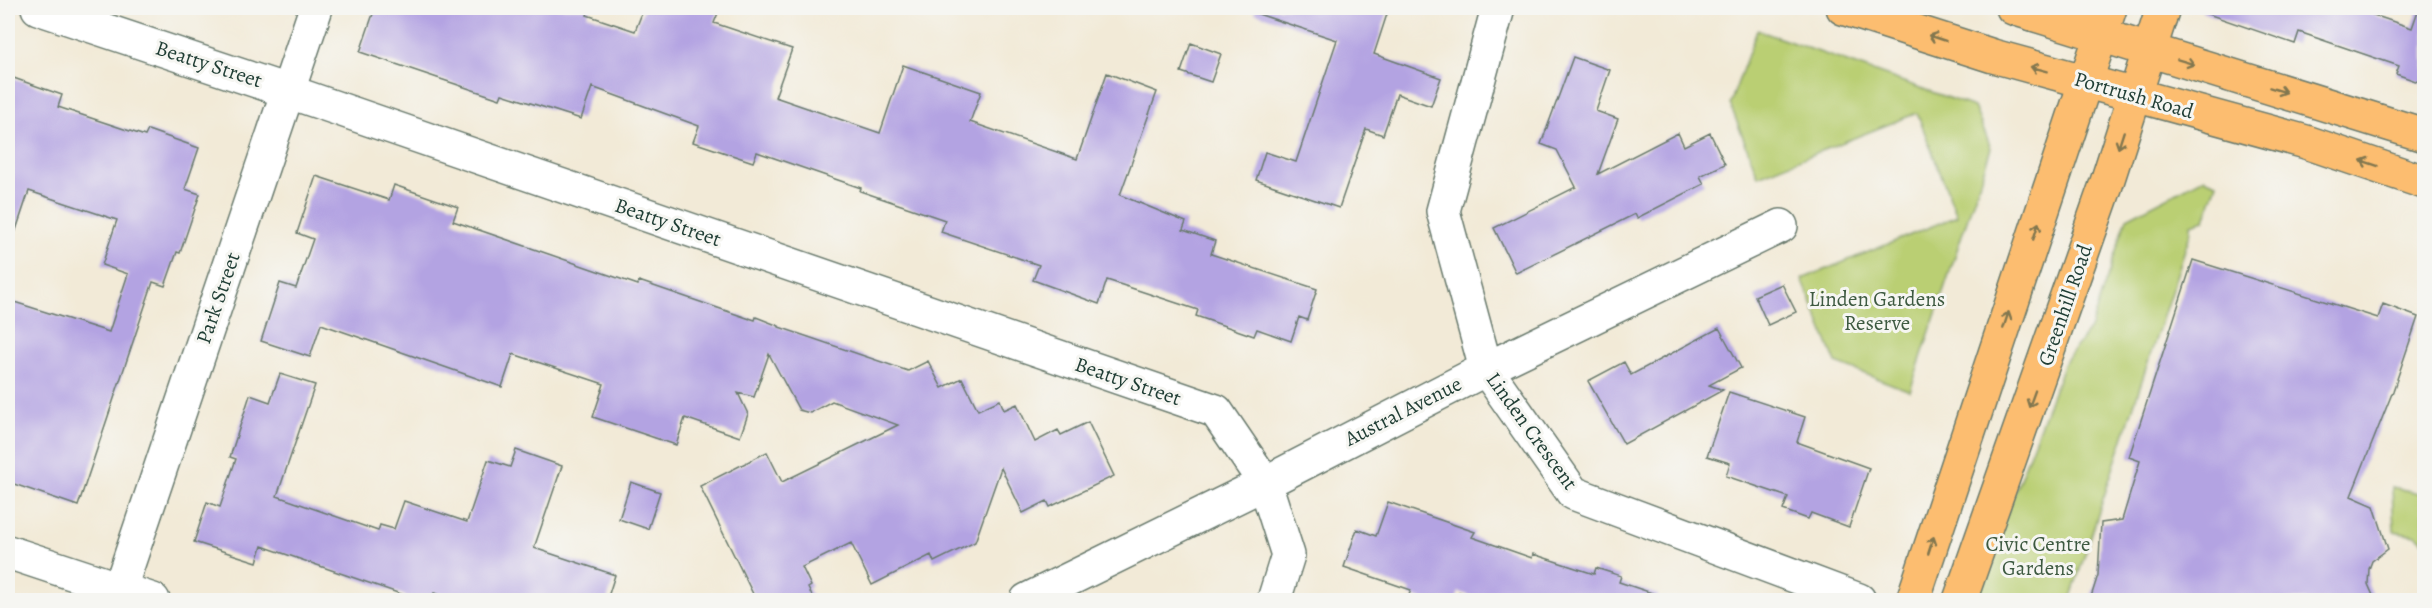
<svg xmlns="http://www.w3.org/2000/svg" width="2432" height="608" font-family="Alegreya,serif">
	<rect width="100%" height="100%" fill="#f6f6f2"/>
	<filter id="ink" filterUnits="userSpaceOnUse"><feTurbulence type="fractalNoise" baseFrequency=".0167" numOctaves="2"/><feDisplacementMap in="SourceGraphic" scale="12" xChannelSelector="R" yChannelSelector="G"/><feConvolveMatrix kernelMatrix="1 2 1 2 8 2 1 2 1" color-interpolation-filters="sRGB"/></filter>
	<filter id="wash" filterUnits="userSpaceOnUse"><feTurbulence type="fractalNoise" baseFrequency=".008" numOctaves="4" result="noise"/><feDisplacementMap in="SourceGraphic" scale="24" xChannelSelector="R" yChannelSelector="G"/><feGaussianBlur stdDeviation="1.35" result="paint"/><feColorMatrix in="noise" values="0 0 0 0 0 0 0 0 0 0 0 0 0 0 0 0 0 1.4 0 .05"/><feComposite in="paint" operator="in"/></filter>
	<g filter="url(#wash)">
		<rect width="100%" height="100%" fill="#f2ead7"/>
		<path fill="#bacf73" stroke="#6c8654" stroke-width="1.5" d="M1757,30L1974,107L1991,148L1910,391L1836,363L1802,279L1957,216L1917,113L1758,176L1730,104Z
			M2204,178L2217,183L2205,220L2191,224V231L2070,600H1974L2064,363L2090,329L2127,218Z
			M2392,487L2424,494V542L2416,535L2394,531Z"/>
		<g id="blocks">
			<path fill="#b3a3e2" d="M375,8H590L587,15L635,31L644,8H720L714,23L792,49L775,97L880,133L903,65L981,92L970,122L1077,159L1107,73L1157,92L1120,195L1186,222L1183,230L1215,241L1211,254L1317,289L1307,320L1299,317L1291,341L1257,329L1254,336L1196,316L1198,310L1107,280L1099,304L1033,280L1039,265L941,232L945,220L860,191L861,188L757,152L753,162L693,142L699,126L592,87L581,119L502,94L500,99L360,52Z
				M1256,8H1389L1374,54L1441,78L1431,106L1397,94L1383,135L1366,129L1339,208L1256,180L1265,152L1296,162L1337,40L1255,13Z
				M2202,8H2353L2412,28L2419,8H2424V84L2396,74L2399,66L2299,32L2295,44L2202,12Z
				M1191,43L1221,54L1211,82L1181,72Z
				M1573,57L1610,70L1596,111L1618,119L1598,174L1678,133L1684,146L1710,133L1725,164L1700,176L1704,184L1637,218L1635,214L1516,273L1494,228L1576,187L1557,150L1541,144Z
				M8,76L62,95L58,107L145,136L148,130L199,148L185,189L200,194L180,253L177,252L165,286L153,282L78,506L8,482V300L109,332L128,274L102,265L117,220L29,191L12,242L8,241Z
				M316,176L389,200L394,185L458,207L453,221L638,285L639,281L750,319L749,318L755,320L756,317L779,326V327L908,371L928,361L942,388L962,378L978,410L1000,400L1004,410L1017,404L1035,442L1058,430L1061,435L1088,422L1114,476L1050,507L1047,501L1023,513L1001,468L975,542L934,562L931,555L872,585L851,543L802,567L811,586L808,588L814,600H756L700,486L767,452L782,482L898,425L832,401L810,413L799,410L769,354L754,397L738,393L748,414L740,437L685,418L676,445L593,417L604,384L513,354L502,387L321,324L310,357L261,341L280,283L296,288L313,239L297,233Z
				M2193,260L2378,318L2383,304L2418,317L2393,391L2351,496L2374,506L2388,549L2372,561L2369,569L2368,584L2375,600H2090L2098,575L2101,523L2122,520L2140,461L2129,457Z
				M1782,284L1796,312L1768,325L1755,296Z
				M1719,328L1741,368L1709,385L1723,390L1624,444L1588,381L1624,362L1631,375Z
				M280,374L315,385L277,496L378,531L380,525L394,529L404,501L467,522L488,460L510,467L516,450L562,466L534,548L615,575L607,600H457L434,593L431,600H418L262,546L257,562L194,542L207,502L220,507L236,459L230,457L250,395L270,402Z
				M1729,392L1805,417L1797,442L1869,468L1849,527L1811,513L1808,519L1783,510L1788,497L1726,476L1730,463L1707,456Z
				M631,482L660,492L648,529L619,519Z
				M1388,502L1475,532L1472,537L1532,558L1533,554L1594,574L1596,568L1621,576L1619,582L1658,595V600H1483L1459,592L1456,600H1424L1409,595L1411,590L1344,567L1357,529L1376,536Z"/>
		</g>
	</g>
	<g filter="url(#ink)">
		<use href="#blocks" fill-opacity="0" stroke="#697a6d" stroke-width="1.5"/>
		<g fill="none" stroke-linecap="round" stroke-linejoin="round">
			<defs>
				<path id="minor" d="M38,8L287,91L1216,411L1265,483L1288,555L1274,600
					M1498,8L1443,211L1486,369L1573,493L1859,600
					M8,552L153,600
					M116,600L316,8
					M1027,600L1265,483L1486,369L1781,226"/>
				<path id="major" d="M1913,600L2110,8
					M1960,600L2106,185L2163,8"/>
				<path id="highway" d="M1843,8L1993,56L2306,142L2424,182
					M2013,8L2424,135"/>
			</defs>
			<use href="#minor" stroke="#697a6d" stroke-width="36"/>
			<use href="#major" stroke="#697a6d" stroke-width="36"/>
			<use href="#highway" stroke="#697a6d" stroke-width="36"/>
			<use href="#minor" stroke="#fff" stroke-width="33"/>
			<use href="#major" stroke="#fcbd6f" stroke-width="33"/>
			<use href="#highway" stroke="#fcbd6f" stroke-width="33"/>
		</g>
		<defs><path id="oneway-shaft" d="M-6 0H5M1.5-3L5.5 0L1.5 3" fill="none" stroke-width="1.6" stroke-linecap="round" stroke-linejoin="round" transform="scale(1.5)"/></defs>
		<g stroke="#82774f">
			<use href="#oneway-shaft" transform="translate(1937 38) rotate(-162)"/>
			<use href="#oneway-shaft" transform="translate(2186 62) rotate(17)"/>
			<use href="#oneway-shaft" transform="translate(2039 69) rotate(-165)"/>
			<use href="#oneway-shaft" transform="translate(2278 90) rotate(17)"/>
			<use href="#oneway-shaft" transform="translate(2121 140) rotate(108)"/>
			<use href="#oneway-shaft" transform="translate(2369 163) rotate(-161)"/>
			<use href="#oneway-shaft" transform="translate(2036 231) rotate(-72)"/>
			<use href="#oneway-shaft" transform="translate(2006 320) rotate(-72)"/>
			<use href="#oneway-shaft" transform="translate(2032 399) rotate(110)"/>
			<use href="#oneway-shaft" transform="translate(1931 545) rotate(-72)"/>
		</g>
	</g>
	<g text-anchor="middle" stroke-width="6" stroke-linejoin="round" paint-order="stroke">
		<g font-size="21" fill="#1f3d34" stroke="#f6f6f2">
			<text transform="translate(209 64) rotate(18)" y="7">Beatty Street</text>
			<text transform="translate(2134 95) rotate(16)" y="7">Portrush Road</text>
			<text transform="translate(668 222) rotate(19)" y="7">Beatty Street</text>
			<text transform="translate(218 298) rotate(-71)" y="7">Park Street</text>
			<text transform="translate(2065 305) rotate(-71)" y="7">Greenhill Road</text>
			<text transform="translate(1128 381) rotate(19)" y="7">Beatty Street</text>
			<text transform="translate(1403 411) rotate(-27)" y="7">Austral Avenue</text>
			<text transform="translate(1532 431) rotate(54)" y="7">Linden Crescent</text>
		</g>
		<g font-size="21" fill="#3e5a41" stroke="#f6f6f2">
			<text x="1877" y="306">Linden Gardens<tspan x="1877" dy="24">Reserve</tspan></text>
			<text x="2038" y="551">Civic Centre<tspan x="2038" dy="24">Gardens</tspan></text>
		</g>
	</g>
	<rect width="2432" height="608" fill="none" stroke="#f6f6f2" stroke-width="30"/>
</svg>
